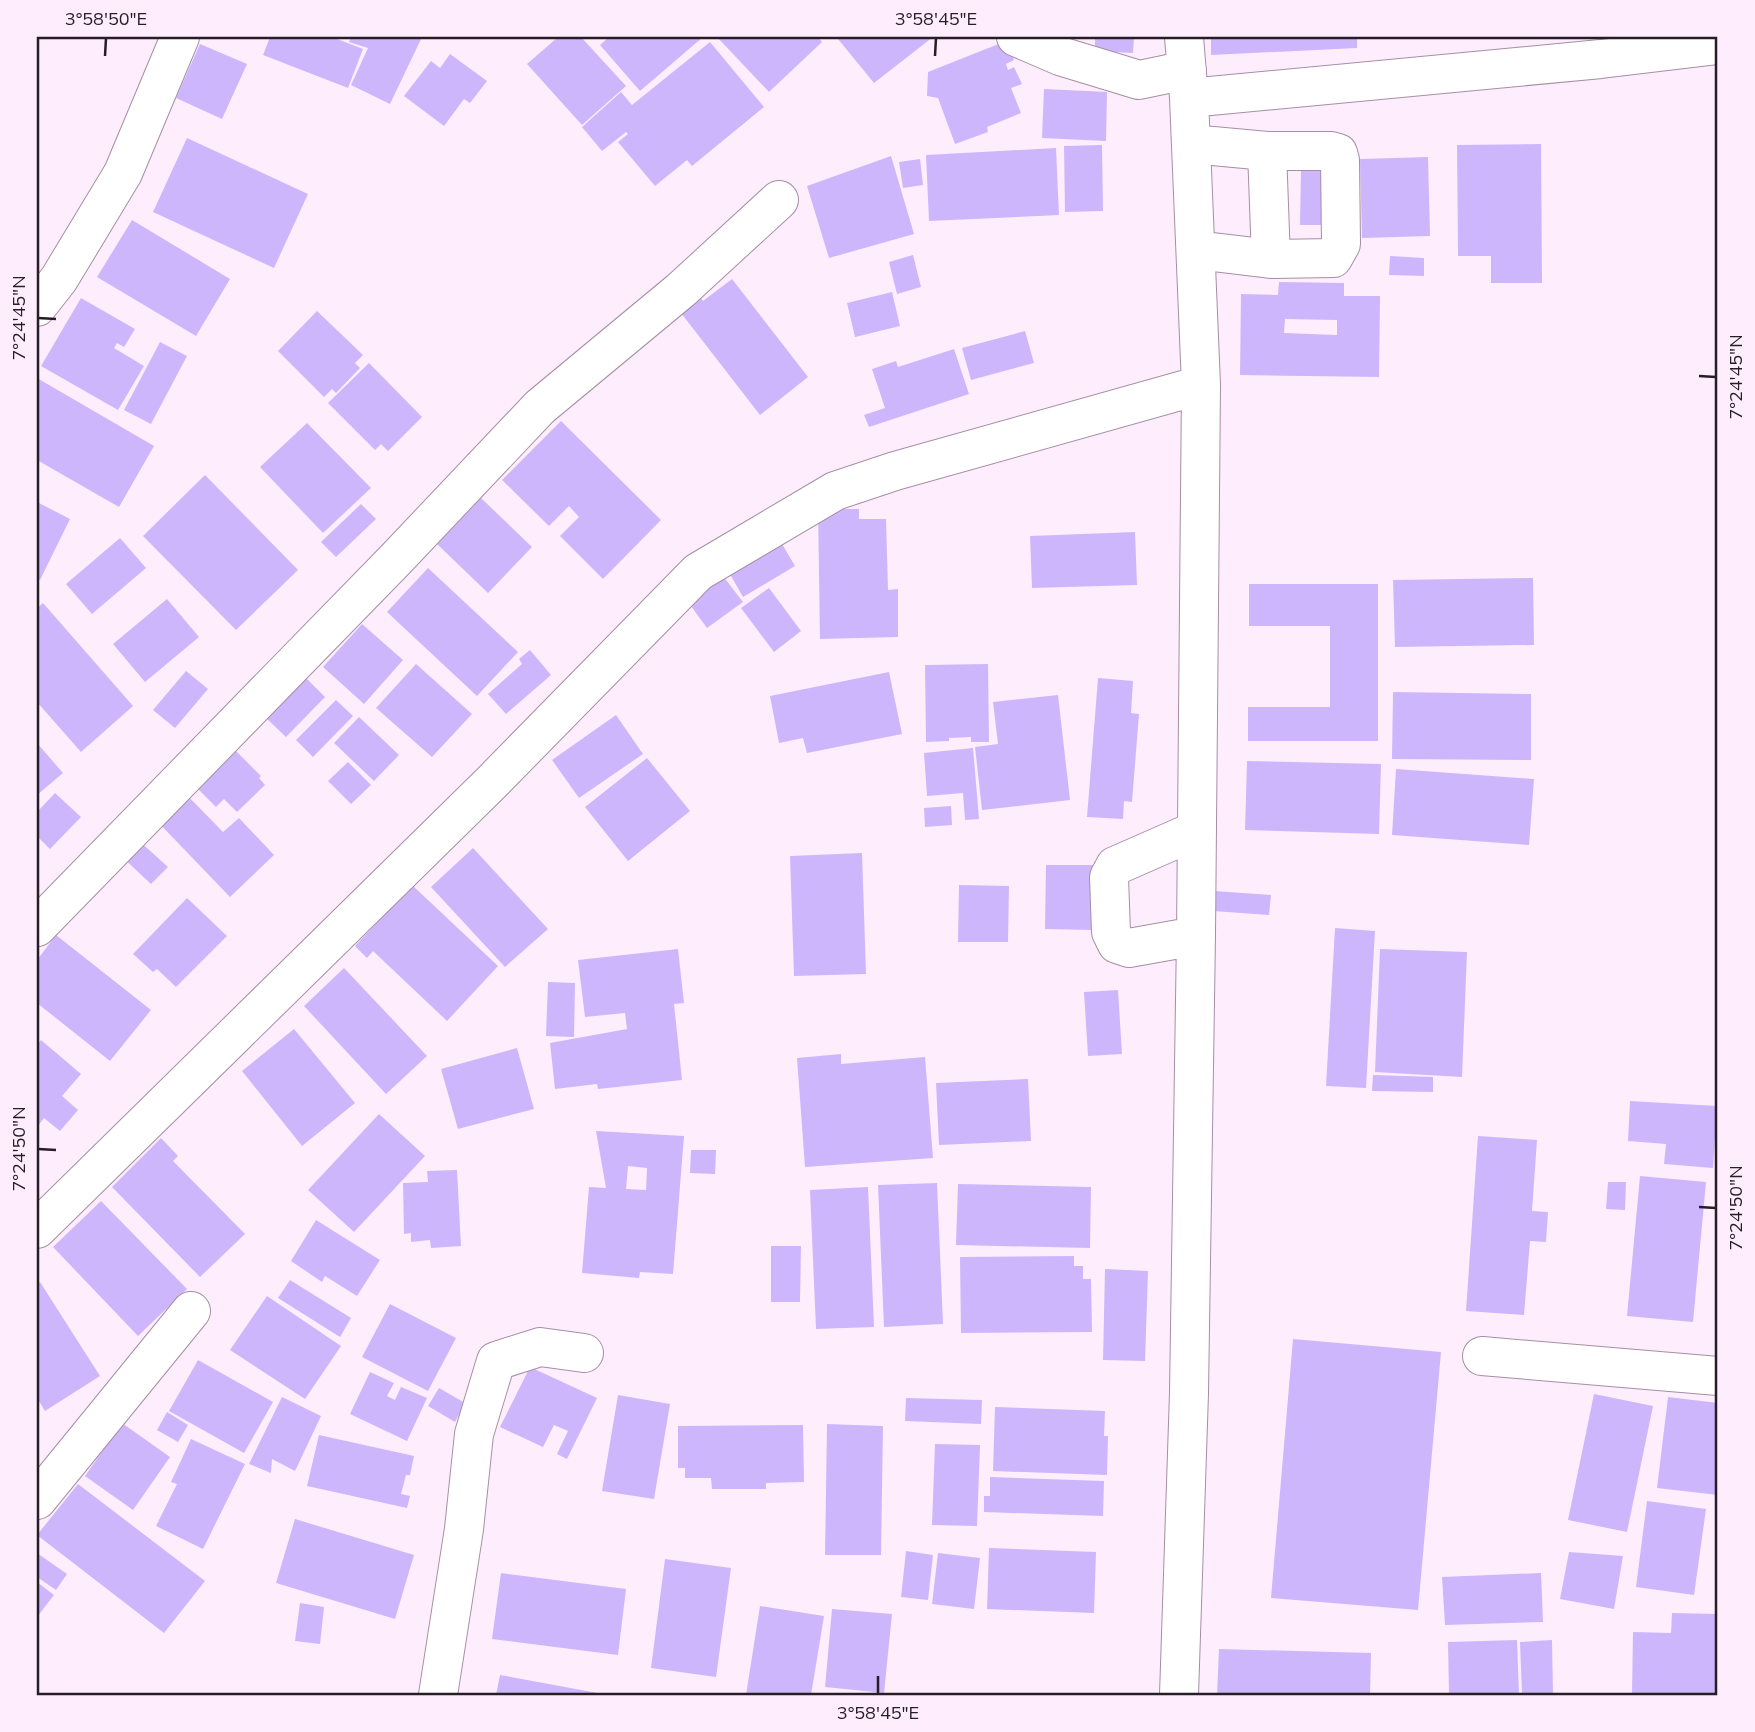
<svg xmlns="http://www.w3.org/2000/svg" width="1755" height="1732" font-family="Mulish,sans-serif">
	<rect width="100%" height="100%" fill="#feeefd"/>
	<path fill="#ceb6fc" fill-rule="evenodd" d="M270,37H332L363,49L348,88L263,55Z
		M351,37H422L390,104L351,85L368,48L349,42Z
		M558,37H581L626,86L582,125L527,64Z
		M609,37H703L640,91L600,45Z
		M717,37H818L822,42L769,92Z
		M841,37H933L874,83L838,39Z
		M1095,37H1134L1133,53L1095,51Z
		M1211,37H1357V48L1211,55Z
		M1006,41L1014,60L1006,64L1008,70L1014,67L1022,84L1011,88L1021,113L987,127L988,132L955,144L938,98L927,96L928,72Z
		M710,42L764,107L692,166L687,160L655,186L618,142L628,134L626,132L602,151L582,127L621,92L632,105Z
		M200,44L247,64L222,119L176,98Z
		M450,54L487,81L470,103L464,99L444,126L404,96L431,61L440,68Z
		M1044,89L1107,92L1106,141L1042,138Z
		M187,138L308,194L274,268L153,212Z
		M1541,144L1542,283H1491V256H1458L1457,145Z
		M1102,145L1103,211L1065,212L1064,146Z
		M1056,148L1059,215L929,221L926,155Z
		M891,156L914,234L829,258L807,186Z
		M1428,157L1430,236L1362,238L1360,159Z
		M920,159L923,185L903,188L899,162Z
		M1301,169H1330L1329,225H1300Z
		M132,220L230,279L196,336L97,277Z
		M913,255L921,287L897,294L889,262Z
		M1390,256L1424,258V276L1389,275Z
		M732,279L808,377L760,415L681,313L701,298L703,301Z
		M1279,282L1344,283V296H1380L1379,377L1240,375L1241,294L1278,295ZM1285,319L1337,320V335L1284,333Z
		M892,292L900,326L855,337L847,303Z
		M81,298L135,329L124,347L117,343L114,348L144,366L118,410L41,366Z
		M317,311L363,355L355,363L360,368L336,393L332,389L324,397L278,351Z
		M1025,331L1034,363L971,380L962,348Z
		M160,342L187,356L151,424L124,410Z
		M954,349L969,394L869,427L864,415L885,408L872,369L896,361L898,367Z
		M369,363L422,417L388,451L381,444L375,450L328,403Z
		M37,378L154,446L119,507L37,460Z
		M561,421L661,520L603,579L560,536L579,517L569,506L549,526L502,480Z
		M307,423L371,488L323,533L260,467Z
		M205,475L298,570L236,630L143,536Z
		M481,498L532,547L488,593L437,544Z
		M37,502L70,519L40,580L37,578Z
		M361,504L376,519L336,557L321,542Z
		M818,509H859V519H886L888,590L898,589V637L820,639Z
		M775,532L795,566L743,597L723,562Z
		M1135,532L1137,585L1032,588L1030,536Z
		M120,538L146,568L92,614L66,584Z
		M428,568L518,652L477,696L387,612Z
		M723,576L743,602L707,628L688,602Z
		M1533,578L1534,645L1395,647L1393,580Z
		M1249,584H1378V741H1248V707H1330V626H1249Z
		M769,588L801,631L774,652L741,608Z
		M167,599L199,637L145,682L113,644Z
		M43,603L133,706L81,752L37,702V608Z
		M362,624L403,660L364,704L323,667Z
		M530,650L551,675L506,714L488,694L522,664L519,659Z
		M416,664L472,714L432,757L376,708Z
		M988,664L989,742H971V737L949,738V741L926,742L925,665Z
		M186,671L208,689L175,728L153,710Z
		M889,672L902,734L807,753L803,738L779,743L770,696Z
		M303,675L325,697L286,737L263,715Z
		M1098,678L1133,681L1131,713L1139,714L1132,802L1124,801L1123,819L1087,817Z
		M1393,692L1531,694V760L1392,759Z
		M1058,695L1070,800L982,810L975,747L998,744L993,702Z
		M336,700L353,716L313,757L296,740Z
		M616,715L643,754L579,798L552,760Z
		M359,717L399,755L374,781L334,743Z
		M37,743L63,773L37,795Z
		M229,744L261,776L259,778L265,785L237,812L224,799L216,807L191,782Z
		M973,748L979,819L965,820L963,793L927,796L924,753Z
		M647,758L690,811L628,861L585,807Z
		M1247,761L1381,764L1379,834L1245,830Z
		M348,762L371,785L351,804L328,781Z
		M1396,769L1534,779L1529,845L1392,835Z
		M183,791L223,832L239,818L274,855L230,897L154,818Z
		M55,793L81,817L50,849L37,836V812Z
		M951,806L952,825L925,827L924,808Z
		M136,838L168,867L151,884L120,855Z
		M473,848L548,929L505,967L431,887Z
		M862,853L866,974L794,976L790,856Z
		M1046,865H1095L1094,930L1045,929Z
		M412,885L498,966L447,1021L373,951L367,958L355,946Z
		M959,885L1009,886L1008,942H958Z
		M1214,891L1271,895L1269,915L1213,911Z
		M187,898L227,936L176,987L157,969L153,972L133,954Z
		M1335,928L1375,931L1366,1088L1326,1086Z
		M56,935L151,1010L110,1061L37,1003V960Z
		M678,949L684,1003L674,1004L682,1080L598,1089L597,1084L555,1089L550,1043L627,1029L625,1013L585,1017L578,960Z
		M1380,949L1467,952L1462,1077L1375,1072Z
		M344,968L427,1056L386,1094L304,1006Z
		M548,982L575,983L574,1037L546,1036Z
		M1118,990L1122,1054L1088,1056L1084,992Z
		M294,1029L355,1103L302,1146L242,1071Z
		M41,1040L81,1074L62,1096L78,1110L60,1131L44,1118L37,1127V1045Z
		M517,1048L534,1109L458,1129L441,1069Z
		M841,1054V1064L925,1057L933,1158L805,1167L797,1058Z
		M1373,1075L1433,1077V1092L1372,1091Z
		M1028,1079L1031,1141L939,1145L936,1083Z
		M1630,1101L1717,1106L1713,1168L1664,1164L1666,1144L1628,1141Z
		M379,1114L425,1156L354,1232L308,1190Z
		M596,1131L684,1136L673,1274L640,1272L639,1278L582,1273L589,1187L606,1188ZM628,1166L647,1168L646,1190L626,1189Z
		M1478,1136L1537,1140L1532,1211L1548,1212L1546,1242L1530,1241L1524,1315L1466,1311Z
		M161,1138L178,1156L173,1161L245,1234L200,1277L112,1187Z
		M691,1150H716L715,1174L690,1173Z
		M457,1170L461,1246L431,1248L430,1240L411,1242V1233L404,1234L403,1183L428,1182L427,1171Z
		M1640,1176L1706,1182L1693,1322L1627,1316Z
		M1608,1182H1626L1625,1210L1606,1209Z
		M937,1183L943,1324L884,1327L878,1185Z
		M958,1184L1091,1187L1090,1248L956,1245Z
		M868,1187L874,1327L816,1329L810,1190Z
		M101,1201L187,1289L138,1336L53,1247Z
		M316,1220L380,1260L357,1296L325,1276L322,1282L291,1261Z
		M771,1246H801L800,1302H771Z
		M1074,1256V1266H1083V1279H1091L1092,1332L961,1333L960,1257Z
		M1105,1269L1148,1271L1145,1361L1103,1360Z
		M290,1280L351,1318L340,1337L278,1298Z
		M40,1282L100,1376L45,1411L37,1398V1284Z
		M267,1296L341,1346L305,1399L230,1350Z
		M390,1304L456,1338L428,1391L362,1357Z
		M1293,1339L1441,1352L1418,1610L1271,1598Z
		M198,1360L273,1402L244,1453L169,1411Z
		M530,1367L597,1398L567,1459L557,1454L568,1431L554,1425L543,1447L500,1427Z
		M370,1372L394,1383L387,1396L395,1400L401,1387L427,1398L407,1441L350,1414Z
		M439,1388L465,1403L455,1422L428,1406Z
		M1594,1394L1653,1406L1627,1532L1568,1520Z
		M618,1395L670,1404L654,1499L602,1491Z
		M282,1397L321,1416L295,1471L272,1459L271,1473L249,1464Z
		M1668,1397L1718,1403V1495L1657,1488Z
		M906,1398L982,1400L981,1424L905,1421Z
		M995,1407L1105,1411L1104,1436H1108L1107,1475L993,1471Z
		M167,1412L188,1425L178,1442L157,1430Z
		M122,1423L170,1457L133,1510L85,1476Z
		M827,1424L883,1426L881,1555H825Z
		M803,1425L804,1482L766,1483V1489H712L711,1478H685V1468H678V1426Z
		M319,1435L414,1456L410,1475H406L401,1494L410,1496L407,1508L307,1486Z
		M191,1439L245,1464L203,1549L156,1526L177,1484L171,1482Z
		M935,1444L980,1445L977,1526L932,1525Z
		M990,1477L1104,1481L1103,1516L984,1512V1496H990Z
		M78,1484L205,1581L164,1633L37,1535Z
		M1647,1501L1706,1509L1694,1595L1636,1587Z
		M295,1519L414,1555L395,1619L276,1583Z
		M989,1548L1096,1552L1094,1613L987,1609Z
		M906,1551L933,1555L928,1600L901,1597Z
		M1569,1552L1623,1556L1614,1609L1560,1599Z
		M37,1553L67,1574L56,1590L37,1577Z
		M938,1553L980,1558L974,1609L932,1604Z
		M665,1559L731,1568L716,1677L651,1668Z
		M501,1573L626,1589L618,1655L492,1639Z
		M1541,1573L1543,1622L1445,1625L1442,1577Z
		M37,1582L54,1595L37,1617Z
		M300,1603L324,1607L320,1644L295,1641Z
		M760,1606L824,1616L811,1695H746Z
		M832,1609L892,1614L884,1693L825,1687Z
		M1672,1613L1718,1614V1695H1632L1633,1632L1671,1633Z
		M1517,1640L1519,1695H1449L1448,1642Z
		M1552,1640L1553,1694L1522,1695L1520,1642Z
		M1219,1649L1371,1653L1370,1695H1217Z
		M500,1675L603,1694V1695H496Z"/>
	<g fill="none" stroke-linecap="round" stroke-linejoin="round">
		<defs>
			<path id="minor" d="M1016,37L1060,56L1139,80L1187,70
				M1189,98L1601,59L1718,45
				M1191,144L1267,151H1331L1338,153L1340,160L1341,244L1333,258L1271,259L1196,250
				M1267,151L1271,259
				M37,307L59,279L123,173L180,37
				M37,927L396,559L540,407L681,290L779,200
				M1196,936L1129,948L1117,944L1111,932L1109,877L1115,866L1197,830
				M37,1229L491,783L698,572L835,491L895,471L1201,385
				M1482,1356L1718,1376
				M37,1500L191,1311
				M438,1695L464,1529L474,1434L496,1361L540,1347L584,1353
				M1179,1695L1189,1393L1196,936L1201,385L1189,98L1184,37"/>
		</defs>
		<use href="#minor" stroke="#a68ea5" stroke-width="40"/>
		<use href="#minor" stroke="#fff" stroke-width="38"/>
	</g>
	<path fill="none" stroke="#261d26" stroke-width="2.5" d="M105,56L106,38M935,56L936,38M38,318L56,319M1699,376L1716,377M38,1149L56,1150M1699,1207L1716,1208M878,1694V1676"/>
	<rect width="1755" height="1732" fill="none" stroke="#feeefd" stroke-width="77"/>
	<rect x="38" y="38" width="1678" height="1656" fill="none" stroke="#261d26" stroke-width="2.5"/>
	<g font-size="18" text-anchor="middle" fill="#261d26">
		<text x="106" y="25">3°58'50"E</text>
		<text x="936" y="25">3°58'45"E</text>
		<text transform="translate(19 318) rotate(-90)" y="6">7°24'45"N</text>
		<text transform="translate(1736 377) rotate(-90)" y="6">7°24'45"N</text>
		<text transform="translate(19 1149) rotate(-90)" y="6">7°24'50"N</text>
		<text transform="translate(1736 1208) rotate(-90)" y="6">7°24'50"N</text>
		<text x="878" y="1719">3°58'45"E</text>
	</g>
</svg>
